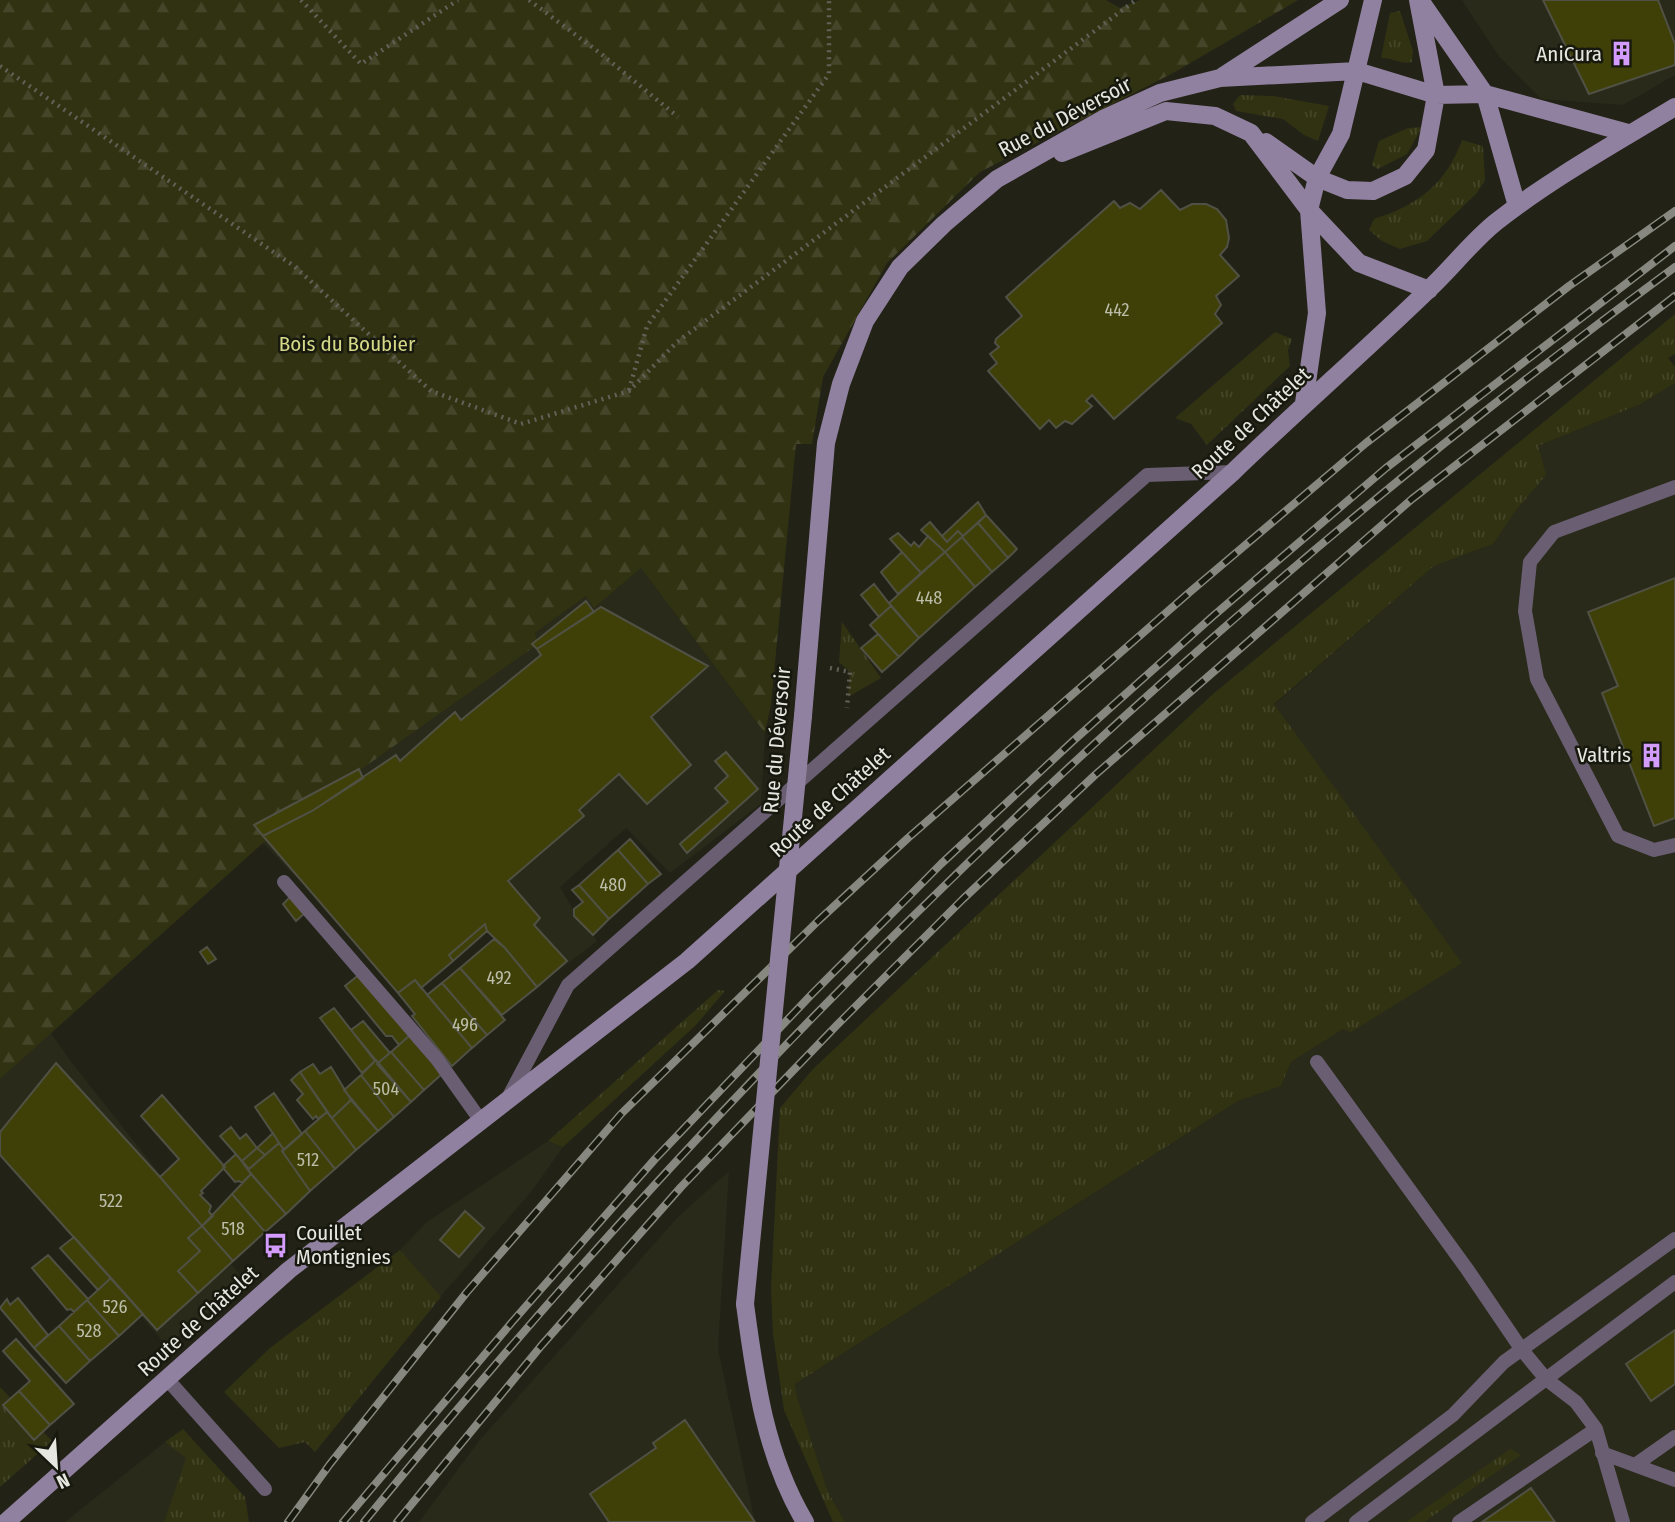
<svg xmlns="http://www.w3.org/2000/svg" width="1675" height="1522" font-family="'Fira Sans Condensed',sans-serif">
	<defs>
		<pattern id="grass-tufts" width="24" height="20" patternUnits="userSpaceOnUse" patternTransform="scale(1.75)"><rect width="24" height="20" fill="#313212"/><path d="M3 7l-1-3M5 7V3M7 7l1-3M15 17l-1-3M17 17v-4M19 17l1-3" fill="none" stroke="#454629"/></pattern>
		<pattern id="forest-firs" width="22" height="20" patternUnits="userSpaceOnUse" patternTransform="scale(1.75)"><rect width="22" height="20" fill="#313212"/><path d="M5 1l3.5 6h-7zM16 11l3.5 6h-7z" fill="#454629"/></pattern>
	</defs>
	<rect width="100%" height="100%" fill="#222217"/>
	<path fill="#292a19" d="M1462,0H1675V75L1623,105L1541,99L1498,55Z
		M1675,383V1522H845L828,1492L797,1397L795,1384L1238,1101L1281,1086L1291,1062L1343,1029L1461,962L1274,705L1434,566L1493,544L1517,509L1538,446L1641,404Z
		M641,568L765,733L761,804L670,873L626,828L560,887L574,911L597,941L537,987L486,930L404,1002L316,898L263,843L349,778L537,644L535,633L586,596L595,607Z
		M51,1033L72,1063L246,1283L167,1346L0,1156V1079Z
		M548,1141L563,1147L531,1192L440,1297L400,1250L427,1222Z
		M729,1171L718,1349L755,1522H419L479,1441L678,1217Z
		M165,1442L187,1458L164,1522H65Z"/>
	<path fill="url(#grass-tufts)" d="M1400,11L1413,51L1412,62C1401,65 1392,57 1381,58L1390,13Z
		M1240,95L1273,96L1329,106L1318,141L1304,135L1283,119L1236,111L1233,104Z
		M1422,127L1407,154L1378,169L1372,165L1379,141L1408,128Z
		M1462,140L1483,146L1485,180L1477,193L1427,241L1400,249L1382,241L1369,230L1374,219C1418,205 1446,184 1462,140Z
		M1675,314V354L1668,358L1675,367V383L1641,404L1538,446L1546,475L1517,509L1493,544L1434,566L1274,704L1462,963L1351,1032L1343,1029L1291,1062L1281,1086L1238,1101L795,1384L797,1397L828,1492L845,1522H833L784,1410L773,1334L771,1288L780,1108L813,1069L1213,694Z
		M1275,332L1292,339L1288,350L1290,366L1207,445L1191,424L1175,418Z
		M842,622L881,678L848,697L850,672L839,662Z
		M718,990L725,991L696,1025L563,1147L548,1141Z
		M400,1250L441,1297L315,1452L305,1442L279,1448L224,1392L270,1348Z
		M0,1387L52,1441L0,1487Z
		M183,1429L245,1497L249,1522H164L186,1458L165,1442Z
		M1510,1449L1521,1455L1424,1522H1406Z"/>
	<path fill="url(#forest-firs)" d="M0,0H1106L1120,8L1140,0H1298L1175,72L980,172L887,263L823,377L812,444H796L771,704L765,733L641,568L594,608L586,596L535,633L538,644L349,778L263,843L0,1079Z"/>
	<path fill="#3f4008" stroke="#505144" stroke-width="2" d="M1658,0L1675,44V65L1589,94L1543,0Z
		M1161,190L1180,210L1192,204H1206L1217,209L1226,220L1229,238L1227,247L1220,255L1239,276L1216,296L1221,305L1215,314L1222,323L1114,419L1092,395L1086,401L1092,406L1072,424L1065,421L1056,428L1049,420L1040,429L988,371L997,363L990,354L999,347L995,343L996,339L1022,316L1006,297L1114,201L1120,208L1130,203L1140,209Z
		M978,502L986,515L963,536L958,531L947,542L942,536Z
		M986,515L1017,549L1008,558L978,523Z
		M930,522L947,542L958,531L963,536L945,552L921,530Z
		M978,523L1008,558L992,572L962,537Z
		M898,533L911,546L914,542L919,547L928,536L945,552L921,573L890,539Z
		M962,537L992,572L975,587L945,552Z
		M902,552L921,573L898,594L881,572Z
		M945,552L975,587L919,638L889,603Z
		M1675,578V818L1654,826L1602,693L1618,686L1588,612Z
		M874,584L891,606L879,617L861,595Z
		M586,601L594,612L537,649L532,644Z
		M891,606L919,638L899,657L870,625Z
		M601,607L708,666L651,717L691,765L647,804L619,774L579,810L584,816L508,881L540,918L534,925L567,961L537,987L505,948L487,931L485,924L449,955L453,961L421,988L415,980L398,993L263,836L312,811L396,755L400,761L455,712L461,720L541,655L537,649Z
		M878,634L899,657L882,672L861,648Z
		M726,752L758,789L687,853L680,844L728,802L715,788L728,776L715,761Z
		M359,769L363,778L312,811L263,836L254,825Z
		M630,839L661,874L648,884L618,850Z
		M618,850L648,884L609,919L579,885Z
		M579,885L609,919L593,935L574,916V909L583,902L572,890Z
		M292,895L306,912L296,921L283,904Z
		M485,924L487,931L453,961L449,955Z
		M494,939L505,948L537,987L502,1015L460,968Z
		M207,947L216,959L208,964L200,952Z
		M460,968L505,1020L487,1035L442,983Z
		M360,974L409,1036L399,1045L392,1036H386L345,986Z
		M415,980L472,1048L452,1066L412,1016L415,1014L398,993Z
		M442,983L487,1035L472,1048L427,995Z
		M334,1008L375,1061L362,1073L320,1018Z
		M363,1021L390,1053L378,1063L351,1030Z
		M409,1036L442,1074L424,1090L391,1052Z
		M391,1052L424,1090L411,1102L377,1064Z
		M376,1060L411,1102L394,1117L361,1075Z
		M56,1063L160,1177L202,1226L188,1238L200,1251L178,1271L198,1293L157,1330L0,1155V1132Z
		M313,1064L320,1074L331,1067L351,1100L332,1118L300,1072Z
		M300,1072L327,1112L318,1119L316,1116L313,1119L297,1100L303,1094L291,1080Z
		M361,1075L394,1117L378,1131L344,1090Z
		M274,1093L302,1134L284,1150L255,1107Z
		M162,1095L225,1167L201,1191L203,1193L200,1195L211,1206L209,1212L213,1216L202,1226L160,1177L179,1159L141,1116Z
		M351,1100L378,1131L356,1150L332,1118Z
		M327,1112L356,1150L335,1169L305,1131Z
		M231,1127L240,1139L246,1134L257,1148L242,1161L220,1136Z
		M305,1131L335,1169L310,1191L282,1151Z
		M273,1133L279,1143L265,1155L257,1148Z
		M279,1143L284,1150L282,1151L310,1191L286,1214L248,1170Z
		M257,1148L265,1155L249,1169L242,1161Z
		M236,1154L251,1174L242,1183L239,1181L235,1182L224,1169L223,1166Z
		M251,1174L286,1214L265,1232L232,1194Z
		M232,1194L265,1232L233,1261L202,1226Z
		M465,1211L484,1228L459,1257L440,1240Z
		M202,1226L233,1261L198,1293L178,1271L200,1251L188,1238Z
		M74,1237L111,1278L98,1290L60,1248Z
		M48,1255L88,1299L74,1312L71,1309L67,1310L32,1268Z
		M111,1278L143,1314L119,1336L87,1300Z
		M18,1298L48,1335L34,1348L0,1308L7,1299L10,1305Z
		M87,1300L119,1336L90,1361L59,1326Z
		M59,1326L90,1361L66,1383L34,1348Z
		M1675,1330V1384L1651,1401L1626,1364Z
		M16,1339L74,1404L50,1425L19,1391L30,1381L3,1351Z
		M19,1391L50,1425L34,1440L3,1405Z
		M685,1420L755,1522H609L590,1494L656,1448L653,1443Z
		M1531,1488L1555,1522H1482Z"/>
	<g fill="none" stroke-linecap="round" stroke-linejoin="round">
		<path stroke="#616157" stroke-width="4.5" stroke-dasharray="2 5" stroke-linecap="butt" d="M301,0L361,64L458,0
			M529,0L600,53L678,117
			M0,66L294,266L431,391L521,424L629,391L677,342L1136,0
			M629,390L647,326L829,74V0
			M830,668L850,672L847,708"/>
		<path stroke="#695e72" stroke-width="14" d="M1675,487L1554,532L1530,562L1525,611L1537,679L1618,836L1654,850L1675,845
			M284,882L437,1059L481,1121
			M1317,1062L1467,1269L1522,1350L1546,1379L1576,1402L1596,1429L1623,1522
			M508,1098L568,985L1147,475L1233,472
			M167,1379L265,1489
			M1602,1453L1675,1480
			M1635,1465L1675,1437
			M1312,1522L1453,1415L1504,1362L1675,1239
			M1356,1522L1675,1282
			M1459,1522L1596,1429"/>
		<path stroke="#9181a0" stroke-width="18" d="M1422,3L1485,94L1517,206
			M1223,76L1340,0
			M1266,142L1317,178L1347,190L1373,191L1405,176L1426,150L1436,95L1418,0
			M1062,153L1166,111L1215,116L1251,133L1309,210L1359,263L1429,290
			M1304,403L1317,313L1309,210L1317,178L1341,134L1373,0
			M803,716L826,443L841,384L865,321L900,267L944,224L997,179L1103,119L1160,93L1220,78L1357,71L1436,95L1485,94L1628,133
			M745,1304C755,1379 765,1455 805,1522
			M6,1522L289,1270L687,961L1233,472C1297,410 1364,352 1428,290C1451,269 1471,242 1496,222C1552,178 1614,144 1675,107"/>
		<defs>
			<path id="rail" d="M288,1522L330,1464L467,1292L621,1114L818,921L908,838L1191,591L1366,443L1569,286L1675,211
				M343,1522L513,1321L655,1159L812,994L941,864L1073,741L1212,617L1386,468L1675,246
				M364,1522C747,1051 1185,625 1675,267
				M397,1522L541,1346L681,1187L837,1025L963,899L1095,775L1412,499L1675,296"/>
		</defs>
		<use href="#rail" stroke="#87887f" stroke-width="8"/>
		<use href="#rail" stroke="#18190e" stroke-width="5" stroke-dasharray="16" stroke-linecap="butt"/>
		<path stroke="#9181a0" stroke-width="18" d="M745,1304L803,716"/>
	</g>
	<defs>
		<symbol id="building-bare" viewBox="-9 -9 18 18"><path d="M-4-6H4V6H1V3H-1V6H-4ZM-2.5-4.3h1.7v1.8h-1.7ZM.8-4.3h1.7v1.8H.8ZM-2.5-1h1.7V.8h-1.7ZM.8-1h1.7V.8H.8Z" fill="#d39cfc" stroke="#18190e" stroke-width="2.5" paint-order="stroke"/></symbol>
		<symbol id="bus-bare" viewBox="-9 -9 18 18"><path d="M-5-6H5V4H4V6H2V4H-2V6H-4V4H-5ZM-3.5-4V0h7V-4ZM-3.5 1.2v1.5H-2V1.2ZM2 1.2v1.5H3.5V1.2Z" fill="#d39cfc" stroke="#18190e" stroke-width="2.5" paint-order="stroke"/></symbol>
	</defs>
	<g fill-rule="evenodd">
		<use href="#building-bare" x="1604" y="36" width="35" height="35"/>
		<use href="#building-bare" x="1634" y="738" width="35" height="35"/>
		<use href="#bus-bare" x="258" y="1228" width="35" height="35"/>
	</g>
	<g text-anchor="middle" stroke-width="5" stroke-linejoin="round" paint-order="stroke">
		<g font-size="18" fill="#bcbdaa">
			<text x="1117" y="316">442</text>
			<text x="929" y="604">448</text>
			<text x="613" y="891">480</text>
			<text x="499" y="984">492</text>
			<text x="465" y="1031">496</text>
			<text x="386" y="1095">504</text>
			<text x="308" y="1166">512</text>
			<text x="111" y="1207">522</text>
			<text x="233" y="1235">518</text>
			<text x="115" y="1313">526</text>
			<text x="89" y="1337">528</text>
		</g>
		<g font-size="21" fill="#e6e7e0" stroke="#18190e" text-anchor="end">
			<text x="1602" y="61">AniCura</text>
			<text x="1631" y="762">Valtris</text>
			<text x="296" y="1240" text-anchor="start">Couillet<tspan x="296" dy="24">Montignies</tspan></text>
		</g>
		<g font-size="21" fill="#e6e7e0" stroke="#18190e">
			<text transform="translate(1065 117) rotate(-28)" y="7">Rue du Déversoir</text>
			<text transform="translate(1251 423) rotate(-43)" y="7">Route de Châtelet</text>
			<text transform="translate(777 740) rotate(-85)" y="7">Rue du Déversoir</text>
			<text transform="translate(830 802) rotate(-42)" y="7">Route de Châtelet</text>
			<text transform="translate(198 1321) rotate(-42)" y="7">Route de Châtelet</text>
		</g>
		<g font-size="21" fill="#d4d887" stroke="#18190e">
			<text x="347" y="351">Bois du Boubier</text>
		</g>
	</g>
	<g transform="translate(56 1466) rotate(155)" stroke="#18190e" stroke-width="5" paint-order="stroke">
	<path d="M0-5L12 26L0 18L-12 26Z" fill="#e6e7e0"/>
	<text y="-10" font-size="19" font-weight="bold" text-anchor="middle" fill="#e6e7e0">N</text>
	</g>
</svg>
